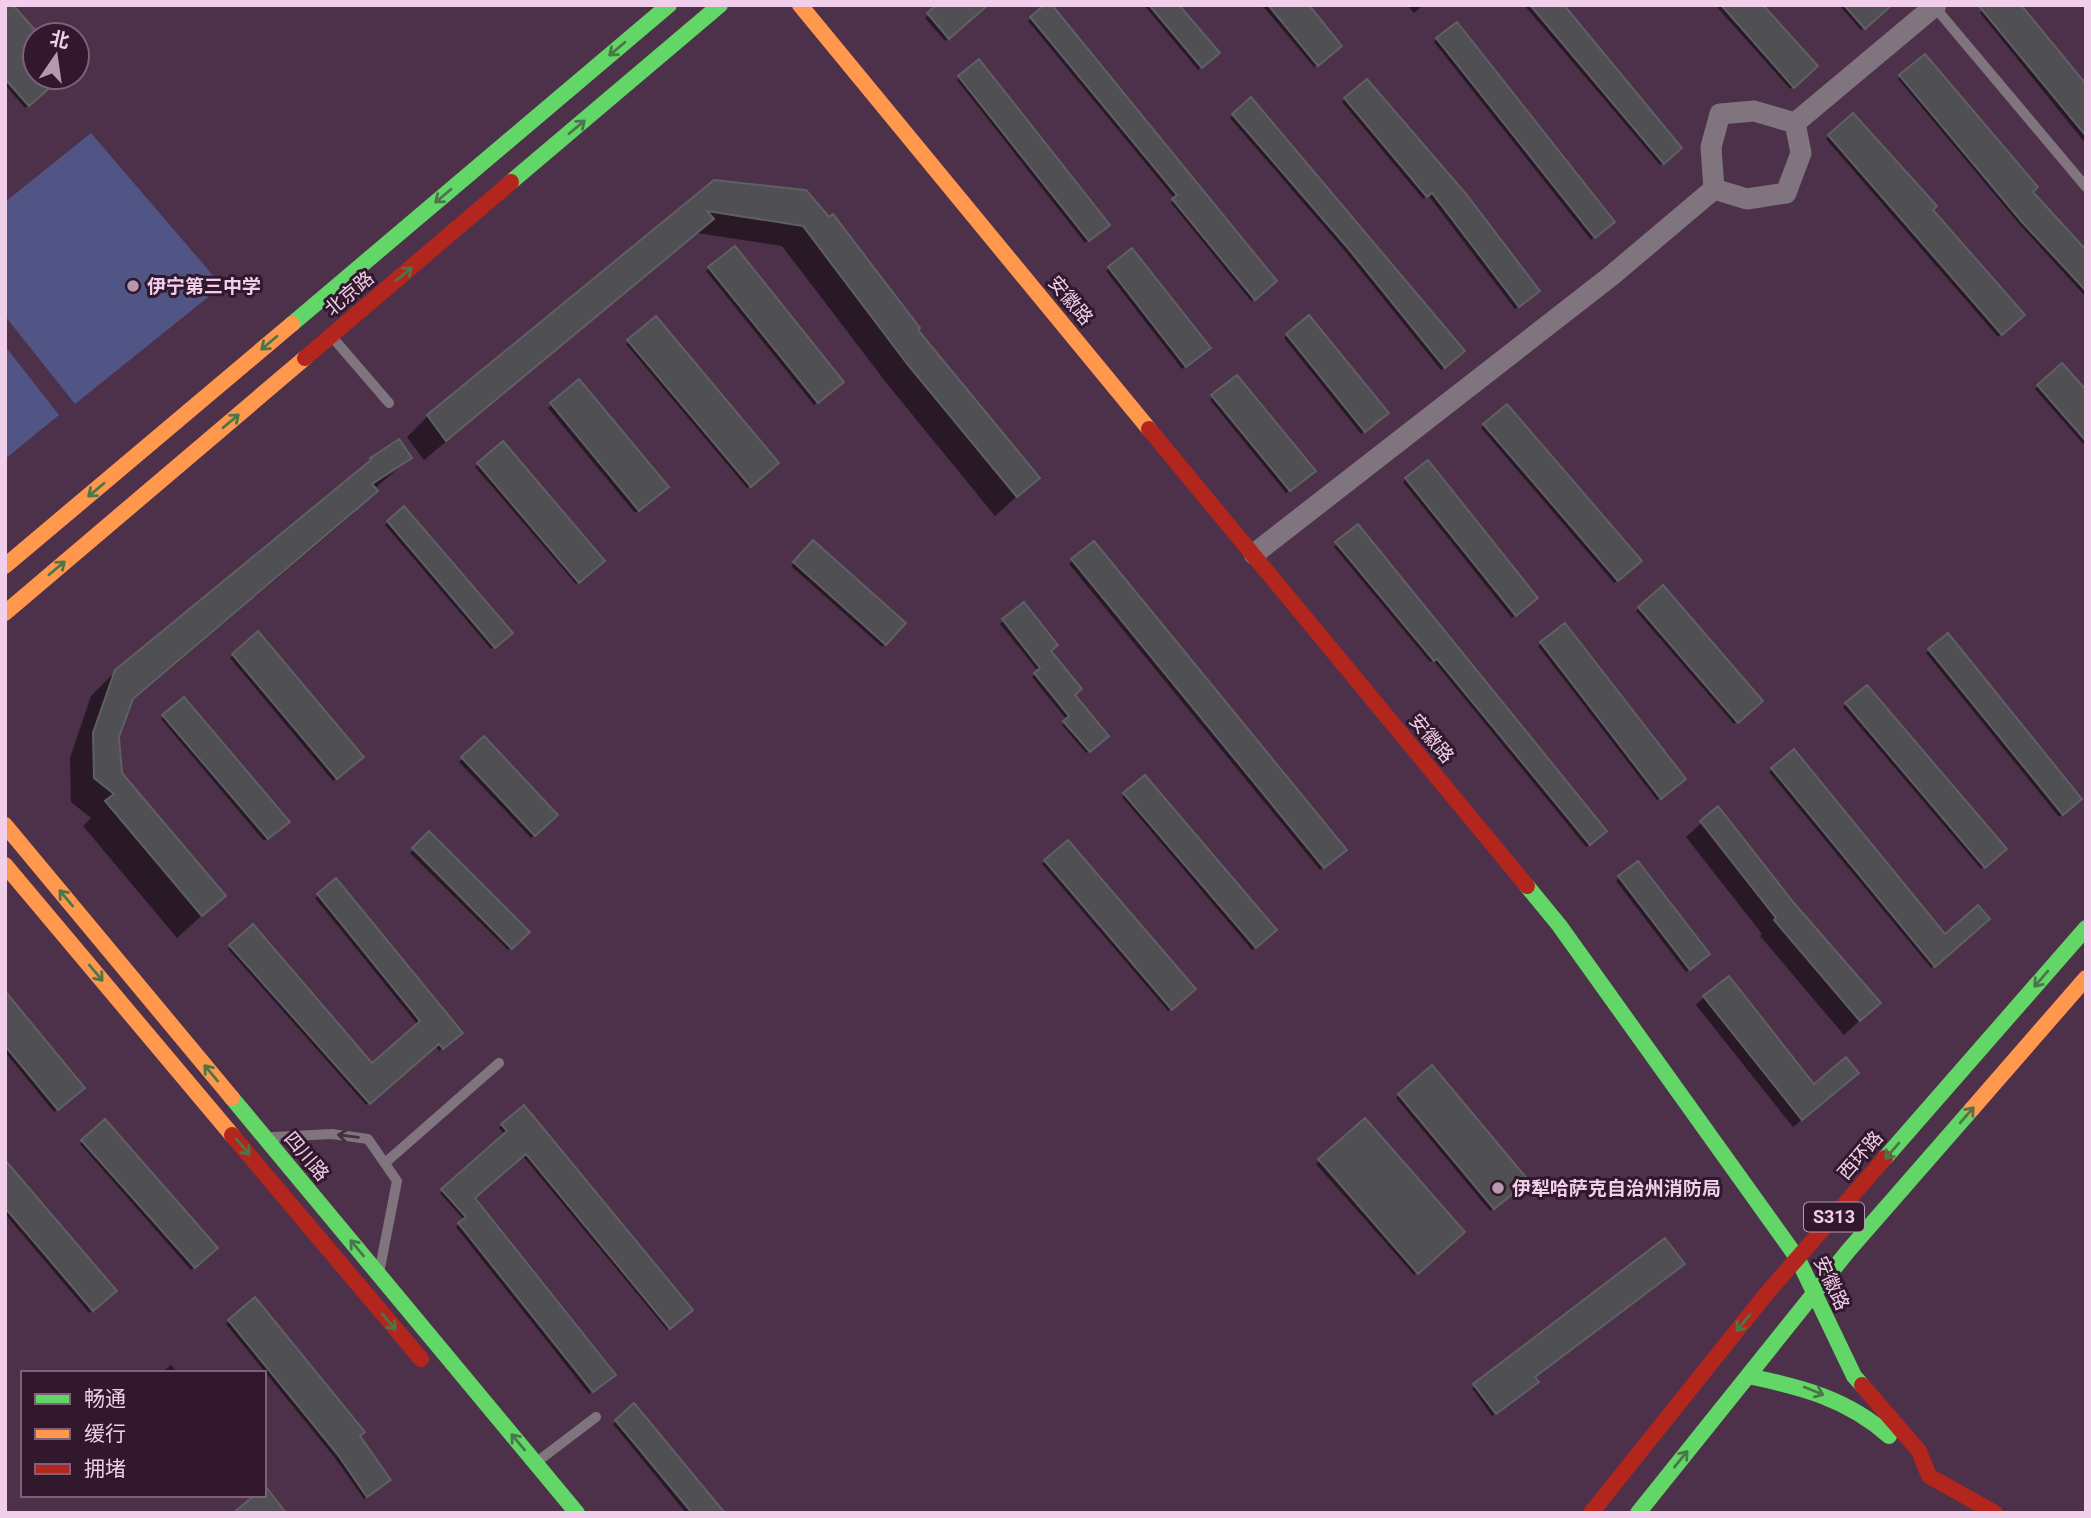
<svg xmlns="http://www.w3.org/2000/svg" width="2091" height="1518" font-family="Roboto,'Noto Sans SC',sans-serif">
	<rect width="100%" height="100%" fill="#4d3049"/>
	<path fill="#505586" d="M91,133L222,286L75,404L5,316V202Z
		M5,346L59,415L5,459Z"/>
	<path fill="#0007" d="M5,5H10L37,35L35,77H60L25,108L5,85Z
		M939,5H986L945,41L925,18Z
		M1046,5L1272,284L1251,301L1171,203L1175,199L1028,21Z
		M1144,5H1177L1217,53L1198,70Z
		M1262,5H1307L1337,48L1314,67Z
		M1407,5H1423L1414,13Z
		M1524,5H1563L1680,148L1660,165Z
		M1715,5H1761L1816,66L1790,89Z
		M1839,5H1885L1887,7L1861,30Z
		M1989,5L2086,86V144L1980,13Z
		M1437,39L1610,225L1591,240L1434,42Z
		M1924,56L2030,192L2086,253V297L2020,225L1898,79Z
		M960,77L1105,228L1085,243L957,80Z
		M1366,81L1535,294L1515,309L1428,195L1423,199L1342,102Z
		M1251,100L1460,354L1441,370L1344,250L1230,118Z
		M1853,115L2022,315L1998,337L1826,139Z
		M715,182L805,191L1037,478L995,516L888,385L782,246L697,233L424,460L407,437L428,416Z
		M1132,250L1205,351L1182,369L1106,271Z
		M709,268L839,385L814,405L706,271Z
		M656,318L777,463L747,488L626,344Z
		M1309,318L1383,416L1361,434L1284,338Z
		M2062,365L2086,393V447L2035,389Z
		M579,382L663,490L635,513L548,408Z
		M1213,397L1310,473L1286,493L1210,400Z
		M1507,406L1640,561L1614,583L1481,428Z
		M503,443L603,561L576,584L475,467Z
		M410,458L374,489L352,515L129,704L117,736L120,774L223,896L177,938L83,826L91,818L71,802L70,758L91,696L116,671L348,481L371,459Z
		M1406,479L1533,600L1512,618L1403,482Z
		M404,508L511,633L491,649L385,525Z
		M813,542L904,624L882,647L791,566Z
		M1337,544L1605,831L1586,847L1433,660L1430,662L1334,547Z
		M1072,561L1341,852L1320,870L1069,564Z
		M1663,588L1760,701L1734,724L1636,611Z
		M1023,604L1073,695L1107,736L1086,753L1062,725L1067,720L1032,677L1038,671L1000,624Z
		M258,634L361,757L333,781L230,658Z
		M1541,643L1681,782L1657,800L1538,646Z
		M1929,650L2077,802L2059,817L1926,653Z
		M1867,687L2004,849L1981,869L1843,707Z
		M183,699L287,821L264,841L161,719Z
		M484,739L555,815L531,838L459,762Z
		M1794,752L1944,936L1988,919L1931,968L1769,772Z
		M1145,777L1275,930L1252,950L1122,797Z
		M1718,808L1792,904L1878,1003L1844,1035L1760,936L1762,934L1686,837Z
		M429,833L527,932L508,950L410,853Z
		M1068,842L1193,989L1168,1011L1042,864Z
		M1619,878L1705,957L1686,972L1616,881Z
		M336,881L458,1036L439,1051L435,1045L366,1105L228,949L253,927L372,1065L418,1025L315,898Z
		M5,994L80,1091L54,1112L5,1052Z
		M1704,997L1813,1087L1849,1081L1793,1127L1696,1005Z
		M1432,1067L1524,1183L1490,1211L1396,1098Z
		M1365,1120L1463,1232L1414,1275L1316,1164Z
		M105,1122L216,1248L191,1270L80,1144Z
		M502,1125L688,1313L667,1330L522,1155L473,1198L610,1377L589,1394L456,1227L464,1220L440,1193L505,1135L499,1128Z
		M5,1162L114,1291L89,1313L5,1214Z
		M255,1300L358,1436L386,1483L364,1499L335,1458L226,1324Z
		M171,1365L178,1373H161Z
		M1533,1377L1534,1385L1492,1416L1472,1388Z
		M634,1406L722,1513H686L613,1424Z"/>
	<path fill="#504f53" stroke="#5f6062" stroke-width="2" d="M5,5H13L35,30V77H62L29,106L5,79Z
		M936,5H988L949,39L927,13Z
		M1044,5H1052L1277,281L1255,300L1172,199L1177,195L1030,17Z
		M1149,5H1179L1220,53L1202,68Z
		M1268,5H1309L1342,46L1318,66Z
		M1530,5H1564L1682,148L1664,164Z
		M1721,5H1763L1818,66L1794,88Z
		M1844,5H1892L1865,29Z
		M1978,5H2021L2086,84V136Z
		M1457,22L1615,222L1595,238L1436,38Z
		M1925,54L2038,187L2033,192L2086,250V291L2022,222L1899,75Z
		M979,59L1110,225L1089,241L958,76Z
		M1367,79L1466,194L1540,291L1519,307L1432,193L1427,197L1344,98Z
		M1251,97L1465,351L1445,368L1347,247L1232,114Z
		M1853,113L1937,206L1933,210L2025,315L2002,335L1828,135Z
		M714,180L806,190L829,217L833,214L920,328L918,330L1040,478L1017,497L908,365L803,226L707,211L714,219L446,441L427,415Z
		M735,246L844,382L818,403L708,267Z
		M1132,248L1211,348L1186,367L1108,267Z
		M1309,315L1389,413L1365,432L1286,334Z
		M656,316L779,463L751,487L627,340Z
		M2062,363L2086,390V441L2037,385Z
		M1237,375L1316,471L1290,491L1211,395Z
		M579,379L669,487L639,511L550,403Z
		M1507,404L1642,561L1618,581L1483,424Z
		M399,439L412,458L372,484L378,491L133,699L119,737L122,773L226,896L202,916L105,801L114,794L94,778L93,733L115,670L371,460L370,458Z
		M503,441L605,561L579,583L477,463Z
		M1428,460L1538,598L1516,616L1405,478Z
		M404,506L513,633L495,648L387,521Z
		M1358,524L1607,831L1590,845L1437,659L1434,661L1335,542Z
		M813,540L906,623L886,645L793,562Z
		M1094,541L1347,850L1324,868L1071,559Z
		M1663,585L1763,701L1738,723L1638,607Z
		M1024,602L1058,645L1051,651L1082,689L1075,695L1109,736L1090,752L1063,721L1069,716L1034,673L1040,668L1002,619Z
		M1565,623L1686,779L1661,799L1540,642Z
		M258,631L364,757L337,779L232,654Z
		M1948,633L2082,799L2063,815L1928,649Z
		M1867,685L2007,849L1985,868L1845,703Z
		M184,697L290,822L268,839L162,715Z
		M484,736L558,815L535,836L461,757Z
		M1794,749L1945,934L1978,905L1990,919L1935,967L1771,768Z
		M1145,775L1277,930L1256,948L1123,793Z
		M1718,806L1794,903L1881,1003L1860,1021L1774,920L1776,918L1700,821Z
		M429,831L530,932L512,949L412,848Z
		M1068,840L1196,989L1172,1010L1044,860Z
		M1638,861L1710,954L1690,970L1618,876Z
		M336,878L463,1033L443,1049L439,1044L370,1104L229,945L253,924L372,1063L420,1021L317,894Z
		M1729,976L1814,1084L1846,1057L1859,1073L1802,1120L1703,996Z
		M5,991L85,1088L58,1110L5,1046Z
		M1432,1065L1529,1181L1494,1209L1398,1094Z
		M524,1105L693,1310L670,1329L526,1154L475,1198L616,1375L593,1392L458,1223L466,1217L441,1189L507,1131L501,1124Z
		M1365,1118L1465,1232L1418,1274L1318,1159Z
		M105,1119L218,1248L195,1268L81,1140Z
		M5,1160L117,1291L93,1311L5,1208Z
		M1665,1238L1685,1264L1535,1377L1539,1382L1496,1414L1473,1384Z
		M255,1297L365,1432L360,1436L391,1480L367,1497L338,1455L228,1320Z
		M634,1403L725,1513H692L615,1420Z
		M266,1487L286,1513H233L255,1495H264Z"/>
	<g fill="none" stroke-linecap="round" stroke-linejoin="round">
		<path stroke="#80747e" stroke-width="10" d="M1933,5L2086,187
			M333,338L389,403
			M273,1137L332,1134L368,1139L397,1181L380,1268
			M385,1163L499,1063
			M538,1461L596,1417"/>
		<path stroke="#80747e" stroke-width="21" d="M1795,123L1936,5
			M1254,554L1611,276L1714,189L1747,199L1786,193L1801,153L1795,123L1754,111L1720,114L1711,147L1714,189"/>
		<path stroke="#63d668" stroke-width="16" d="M511,182L720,5
			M292,324L669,5
			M1527,886L1559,925L1798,1259L1854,1376L1862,1385
			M232,1098L577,1513
			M1885,1158L2086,928
			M1748,1376C1801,1387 1848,1399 1889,1436
			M1638,1513L1848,1251L1972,1109"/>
		<path stroke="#ff974d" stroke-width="16" d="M800,5L1149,429
			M5,566L292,324
			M5,613L305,358
			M5,825L232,1098
			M5,865L232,1135
			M1972,1109L2086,978"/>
		<path stroke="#b3261e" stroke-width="16" d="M305,358L511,182
			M1149,429L1527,886
			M232,1135L421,1359
			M1862,1385L1919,1451L1929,1476L1995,1513
			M1591,1513L1767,1293L1885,1158"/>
	</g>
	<defs><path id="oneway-shaft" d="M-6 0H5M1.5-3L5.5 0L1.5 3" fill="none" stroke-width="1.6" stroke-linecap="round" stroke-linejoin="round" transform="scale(1.75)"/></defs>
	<g stroke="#4a774a">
		<use href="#oneway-shaft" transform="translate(617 49) rotate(140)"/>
		<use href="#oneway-shaft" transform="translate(577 127) rotate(-40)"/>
		<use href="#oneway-shaft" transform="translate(443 196) rotate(140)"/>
		<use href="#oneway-shaft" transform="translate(404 274) rotate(-40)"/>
		<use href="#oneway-shaft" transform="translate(269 343) rotate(140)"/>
		<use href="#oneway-shaft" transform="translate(231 421) rotate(-40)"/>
		<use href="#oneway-shaft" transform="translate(96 490) rotate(140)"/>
		<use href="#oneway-shaft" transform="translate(57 568) rotate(-40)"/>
		<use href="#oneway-shaft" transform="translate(66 898) rotate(-130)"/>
		<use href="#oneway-shaft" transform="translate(96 973) rotate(50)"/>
		<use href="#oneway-shaft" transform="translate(2041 979) rotate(131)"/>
		<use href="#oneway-shaft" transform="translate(211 1073) rotate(-130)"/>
		<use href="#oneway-shaft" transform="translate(1967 1115) rotate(-49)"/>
		<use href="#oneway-shaft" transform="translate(243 1147) rotate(50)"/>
		<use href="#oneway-shaft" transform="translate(1892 1151) rotate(131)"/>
		<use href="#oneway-shaft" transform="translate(357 1248) rotate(-130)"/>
		<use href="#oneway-shaft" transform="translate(389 1322) rotate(50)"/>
		<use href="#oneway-shaft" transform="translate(1743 1323) rotate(129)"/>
		<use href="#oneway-shaft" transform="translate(1814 1391) rotate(22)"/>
		<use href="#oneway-shaft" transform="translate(518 1442) rotate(-130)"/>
		<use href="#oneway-shaft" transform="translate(1681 1459) rotate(-51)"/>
	</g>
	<use stroke="#452f41" href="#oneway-shaft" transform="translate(348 1136) rotate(-173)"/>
	<g fill="#b897b1" stroke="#31182d" stroke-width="2.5">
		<circle cx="133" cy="286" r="7"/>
		<circle cx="1498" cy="1188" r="7"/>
	</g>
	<g text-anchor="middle" stroke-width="6" stroke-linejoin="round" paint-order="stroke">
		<rect fill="#31182d" stroke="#b797b1" stroke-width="2" x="1804" y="1202.5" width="60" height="29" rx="5"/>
		<g font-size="18" font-weight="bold" fill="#f1cee9">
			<text x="1834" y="1223">S313</text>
		</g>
		<g font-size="19" font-weight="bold" fill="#f1cee9" stroke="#31182d" text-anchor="start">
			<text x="147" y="293">伊宁第三中学</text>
			<text x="1512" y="1195">伊犁哈萨克自治州消防局</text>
		</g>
		<g font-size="19" fill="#f1cee9" stroke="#31182d">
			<text transform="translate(349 293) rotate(-40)" y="7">北京路</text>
			<text transform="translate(1071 300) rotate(50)" y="7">安徽路</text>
			<text transform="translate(1432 738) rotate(50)" y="7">安徽路</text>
			<text transform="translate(1860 1155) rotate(-49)" y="7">西环路</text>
			<text transform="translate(307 1156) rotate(50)" y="7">四川路</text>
			<text transform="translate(1832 1283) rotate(65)" y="7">安徽路</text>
		</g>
	</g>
	<rect width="2091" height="1518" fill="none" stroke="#f1cee9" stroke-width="14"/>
	<rect x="21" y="1371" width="245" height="126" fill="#31182d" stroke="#7e6178" stroke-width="2"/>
	<rect x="35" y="1394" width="35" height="10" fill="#63d668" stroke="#7e6178" stroke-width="2"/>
	<text x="84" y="1406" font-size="21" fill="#f1cee9">畅通</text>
	<rect x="35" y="1429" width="35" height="10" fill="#ff974d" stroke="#7e6178" stroke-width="2"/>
	<text x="84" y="1441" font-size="21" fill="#f1cee9">缓行</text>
	<rect x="35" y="1464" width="35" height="10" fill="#b3261e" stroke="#7e6178" stroke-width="2"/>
	<text x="84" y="1476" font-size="21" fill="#f1cee9">拥堵</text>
	<g transform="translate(56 56) rotate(13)"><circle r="33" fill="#31182d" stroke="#7e6178" stroke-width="2"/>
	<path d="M0-5L12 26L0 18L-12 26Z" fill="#b897b1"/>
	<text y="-10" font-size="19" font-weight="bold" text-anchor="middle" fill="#f1cee9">北</text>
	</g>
</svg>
